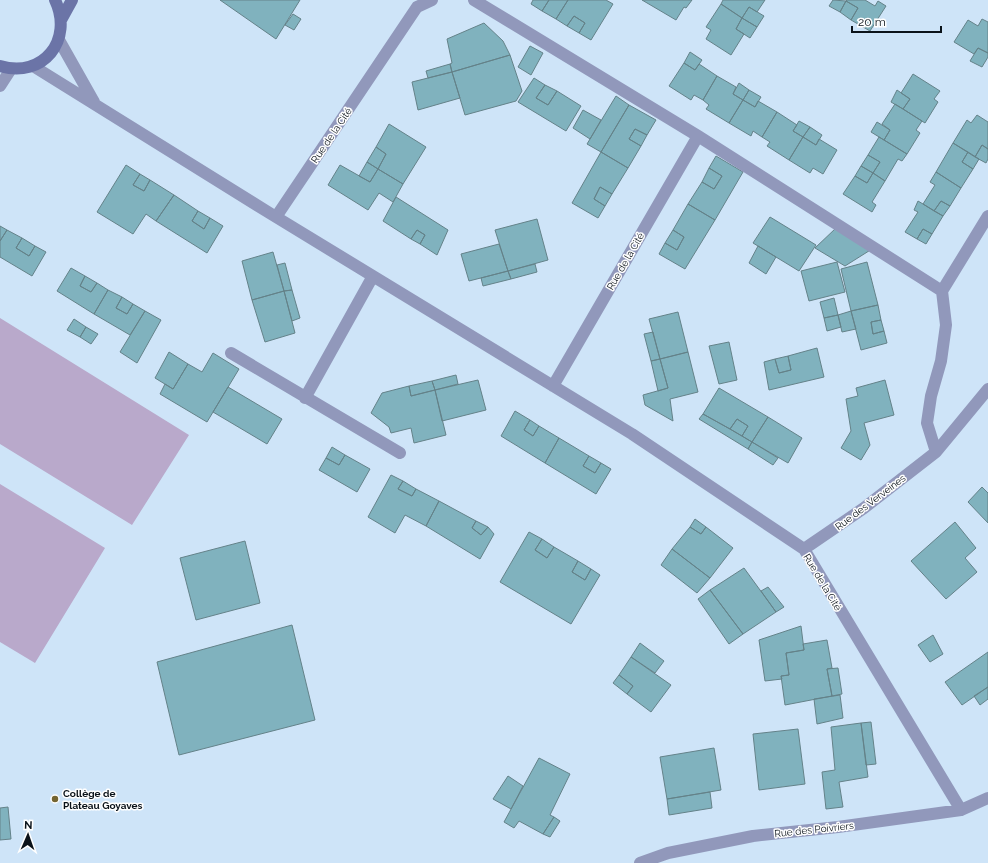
<svg xmlns="http://www.w3.org/2000/svg" width="988" height="863" font-family="Raleway,sans-serif">
	<rect width="100%" height="100%" fill="#cee4f8"/>
	<path fill="#b9a9cb" d="M0,318L189,435L132,525L0,444Z
		M0,484L105,548L35,663L0,642Z"/>
	<path fill="#80b2be" stroke="#648289" d="M220,0H300L276,39Z
		M533,0H549L542,11L531,4Z
		M549,0H568L556,19L542,11Z
		M568,0H606L613,4L591,40L579,33L585,23L574,16L567,26L556,19Z
		M642,0H692L686,8L684,7L676,20Z
		M723,0H765L757,12L749,7L742,18L721,4Z
		M833,0L846,1L840,12L829,6Z
		M847,0H865L875,6L878,1L886,6L870,31L851,20L858,8L846,1Z
		M846,1L858,8L851,20L840,12Z
		M721,4L742,18L736,29L744,34L731,55L706,39L711,30L706,27Z
		M749,7L764,16L757,27L742,18Z
		M293,14L301,19L294,30L285,25Z
		M574,16L585,23L579,33L567,26Z
		M742,18L757,27L750,38L736,29Z
		M982,19L988,22V53L978,48L974,54L954,42L968,20L978,26Z
		M484,23L503,41L510,55L452,72L450,64L452,63L447,39Z
		M530,46L543,53L531,75L518,67Z
		M978,48L988,53V57L982,67L970,61Z
		M690,52L702,60L695,70L684,63Z
		M510,55L522,91L516,101L465,115L452,72Z
		M684,63L695,70L699,64L717,76L703,100L694,95L691,100L669,86Z
		M450,64L452,72L428,78L426,71Z
		M452,72L460,98L418,110L412,82Z
		M913,74L940,91L934,99L938,102L925,123L903,109L910,99L901,93Z
		M717,76L736,87L733,94L743,100L729,123L706,109L709,105L703,100Z
		M534,78L545,85L536,98L548,105L557,91L581,106L566,131L518,102Z
		M739,83L749,90L743,100L733,94Z
		M545,85L557,91L548,105L536,98Z
		M749,90L761,97L755,107L743,100Z
		M897,90L910,99L903,109L891,102Z
		M616,96L629,105L601,152L587,144Z
		M743,100L755,107L758,101L777,112L762,137L753,131L751,136L729,123Z
		M895,104L922,121L916,130L920,133L907,154L884,140L890,130L882,124Z
		M629,105L656,120L647,135L635,129L629,139L641,146L628,168L601,152Z
		M583,110L601,120L590,139L573,128Z
		M777,112L797,125L793,131L803,137L789,160L767,146L770,142L762,137Z
		M977,115L988,122V149L982,145L975,157L953,143L967,120L971,123Z
		M799,121L810,127L803,137L793,131Z
		M877,122L890,130L884,140L871,132Z
		M389,124L426,147L403,184L378,169L386,154L376,147Z
		M810,127L822,135L816,145L803,137Z
		M635,129L647,135L641,146L629,139Z
		M803,137L816,145L819,139L837,150L823,174L813,168L810,173L789,160Z
		M879,137L907,154L902,161L898,159L885,181L873,173L880,162L868,155Z
		M953,143L968,152L962,162L973,169L961,188L936,172Z
		M982,145L988,149V159L986,163L975,157Z
		M376,147L386,154L378,169L367,162Z
		M601,152L628,168L612,194L600,187L594,199L605,206L598,218L572,203Z
		M968,152L979,159L973,169L962,162Z
		M868,155L880,162L873,173L861,166Z
		M716,156L743,172L715,220L688,204L702,182L714,189L722,176L709,168Z
		M367,162L378,169L370,182L359,176Z
		M126,165L140,174L133,185L144,191L150,180L174,195L156,221L146,214L133,234L97,212Z
		M340,165L370,182L378,169L403,184L393,202L379,193L368,210L328,185Z
		M861,166L873,173L867,183L855,176Z
		M709,168L722,176L714,189L702,182Z
		M936,172L961,188L950,206L941,201L934,211L923,204L935,185L930,182Z
		M873,173L885,181L872,202L876,205L872,212L843,194L855,176L867,183Z
		M140,174L150,180L144,191L133,185Z
		M600,187L612,194L605,206L594,199Z
		M174,195L198,211L192,221L204,229L210,218L223,226L207,253L156,221Z
		M396,197L448,230L437,255L420,244L425,235L417,230L411,239L383,221Z
		M918,201L943,216L932,234L923,229L917,239L905,232L918,212L914,210Z
		M941,201L950,206L943,216L934,211Z
		M688,204L715,220L685,269L659,254L665,243L677,250L684,237L673,230Z
		M198,211L210,218L204,229L192,221Z
		M770,217L816,245L799,271L753,243Z
		M537,219L548,260L508,271L495,230Z
		M0,226L7,230L0,241Z
		M836,228L872,249L845,266L815,248Z
		M923,229L932,234L926,244L917,239Z
		M7,230L22,238L16,248L29,256L35,246L46,252L32,276L0,257V241Z
		M417,230L425,235L420,244L411,239Z
		M673,230L684,237L677,250L665,243Z
		M22,238L35,246L29,256L16,248Z
		M499,244L508,271L469,281L461,254Z
		M758,246L776,257L766,274L749,263Z
		M273,252L284,291L252,300L242,261Z
		M837,262L845,292L809,301L801,271Z
		M867,262L878,305L851,311L841,269Z
		M285,263L292,290L284,291L277,265Z
		M535,264L537,272L511,279L508,271Z
		M71,268L85,276L80,286L91,292L97,283L108,290L94,314L57,291Z
		M508,271L511,279L483,286L481,278Z
		M85,276L97,283L91,292L80,286Z
		M108,290L122,297L116,308L127,314L133,304L145,311L130,335L94,314Z
		M292,290L300,318L292,321L284,291Z
		M284,291L295,333L265,342L252,300Z
		M122,297L133,304L127,314L116,308Z
		M834,298L838,315L824,318L820,302Z
		M878,305L881,320L871,322L873,334L884,331L887,343L861,350L851,311Z
		M145,311L161,320L137,363L120,352Z
		M851,311L856,329L842,332L838,315Z
		M678,312L688,352L660,359L649,319Z
		M838,315L841,327L827,331L824,318Z
		M74,319L86,327L80,337L67,330Z
		M881,320L884,331L873,334L871,322Z
		M86,327L98,334L91,344L80,337Z
		M653,332L660,359L651,361L644,334Z
		M729,342L737,380L719,384L709,346Z
		M817,348L824,377L769,390L764,362L775,359L779,373L791,370L788,356Z
		M169,352L188,364L173,389L155,378Z
		M688,352L698,392L670,399L673,421L645,405L643,395L668,388L660,359Z
		M213,353L239,369L207,422L160,394L165,384L173,389L188,364L202,372Z
		M788,356L791,370L779,373L775,359Z
		M660,359L668,388L658,391L651,361Z
		M456,375L458,384L435,390L432,381Z
		M478,380L486,410L442,421L435,390Z
		M885,380L894,415L864,423L870,445L861,460L841,448L851,431L846,399L858,396L856,388Z
		M432,381L435,390L411,396L409,386Z
		M409,386L411,396L435,390L446,435L414,443L411,428L391,433L389,427L371,413L382,393Z
		M228,387L282,419L267,444L213,412Z
		M719,388L768,417L752,442L742,436L748,426L737,419L730,429L703,414Z
		M515,411L530,420L524,430L533,436L539,426L559,438L545,463L501,436Z
		M703,414L730,429L752,442L748,449L699,419Z
		M768,417L802,438L788,463L752,442Z
		M737,419L748,426L742,436L730,429Z
		M530,420L539,426L533,436L524,430Z
		M559,438L589,456L583,466L595,473L601,463L611,469L596,494L545,463Z
		M752,442L778,458L773,465L748,449Z
		M332,447L345,455L339,465L326,458Z
		M345,455L370,469L357,492L319,470L326,458L339,465Z
		M589,456L601,463L595,473L583,466Z
		M391,475L403,481L398,489L412,496L416,489L439,501L426,526L405,515L395,533L368,517Z
		M403,481L416,489L412,496L398,489Z
		M982,487L988,493V523L968,502Z
		M439,501L476,521L472,528L481,535L488,527L494,534L480,559L426,526Z
		M695,519L706,527L701,534L690,527Z
		M476,521L488,527L481,535L472,528Z
		M955,522L976,548L965,558L977,572L946,599L911,561Z
		M690,527L701,534L706,527L733,548L710,578L672,549Z
		M529,532L542,539L535,550L547,558L554,547L578,561L572,572L585,580L591,569L600,575L571,624L500,582Z
		M542,539L554,547L547,558L535,550Z
		M245,541L260,603L196,620L180,558Z
		M672,549L710,578L697,593L661,565Z
		M578,561L591,569L585,580L572,572Z
		M744,568L776,612L743,634L710,590Z
		M768,587L784,607L776,612L761,591Z
		M710,590L743,634L729,644L698,599Z
		M292,625L315,720L179,755L157,662Z
		M801,626L804,650L786,653L789,675L781,676L782,679L765,681L759,640Z
		M933,635L943,654L930,662L918,645Z
		M827,640L832,668L827,669L832,696L785,705L781,676L789,675L786,653L804,650L803,644Z
		M640,643L664,661L655,673L631,657Z
		M988,652V687L962,705L945,682Z
		M631,657L671,685L651,712L627,694L633,686L619,675Z
		M838,668L842,694L832,696L827,669Z
		M619,675L633,686L627,694L613,683Z
		M988,687V699L980,705L974,696Z
		M840,695L843,718L817,724L814,699Z
		M871,722L876,764L866,765L861,723Z
		M861,723L868,777L839,782L843,807L826,809L822,772L835,770L831,727Z
		M798,729L805,784L759,790L753,734Z
		M714,748L721,790L667,799L660,757Z
		M539,758L570,774L550,815L554,817L543,834L519,821L514,828L504,822Z
		M508,776L523,786L511,809L493,799Z
		M710,792L712,808L669,815L667,799Z
		M8,807L11,839L0,840V808Z
		M554,817L560,821L550,837L543,834Z"/>
	<g fill="none" stroke-linecap="round" stroke-linejoin="round">
		<path stroke="#9198bb" stroke-width="12" d="M474,0L698,136L942,291
			M59,40L94,102
			M33,66L276,217L632,434L804,549L961,810
			M0,86L11,69
			M276,217L417,7L432,0
			M231,353L400,453
			M553,386L698,136
			M305,398L373,276
			M936,452L927,423L931,396L941,361L946,325L942,291L988,216
			M804,549L864,508L936,452L988,389
			M640,863L668,853L753,836L838,827L961,810L988,798"/>
		<path stroke="#6b74a7" stroke-width="12" d="M61,20L72,0
			M0,66C43,79 74,40 55,0"/>
	</g>
	<circle fill="#746532" stroke="#fff" stroke-width="1.5" cx="55" cy="799" r="4"/>
	<g text-anchor="middle" stroke-width="3" stroke-linejoin="round" paint-order="stroke">
		<g font-size="10" fill="#0b131a" stroke="#fff">
			<text transform="translate(331 135) rotate(-56)" y="4">Rue de la Cité</text>
			<text transform="translate(625 261) rotate(-60)" y="4">Rue de la Cité</text>
			<text transform="translate(870 502) rotate(-37)" y="4">Rue des Verveines</text>
			<text transform="translate(823 582) rotate(59)" y="4">Rue de la Cité</text>
			<text transform="translate(814 829) rotate(-6)" y="4">Rue des Poivriers</text>
		</g>
		<g font-size="10" font-weight="bold" fill="#0b131a" stroke="#fff" text-anchor="start">
			<text x="63" y="797">Collège de<tspan x="63" dy="12">Plateau Goyaves</tspan></text>
		</g>
	</g>
	<g transform="translate(28 835) rotate(2)" stroke="#ffffff" stroke-width="3" paint-order="stroke">
	<path d="M0-3L7 15L0 10L-7 15Z" fill="#0b131a"/>
	<text y="-6" font-size="11" font-weight="bold" text-anchor="middle" fill="#0b131a">N</text>
	</g>
	<path d="M852 26v6h89v-6" fill="none" stroke="#0b131a" stroke-width="2"/>
	<text x="858" y="26" font-size="12" fill="#0b131a" stroke="#ffffff" stroke-width="3" paint-order="stroke">20 m</text>
</svg>
